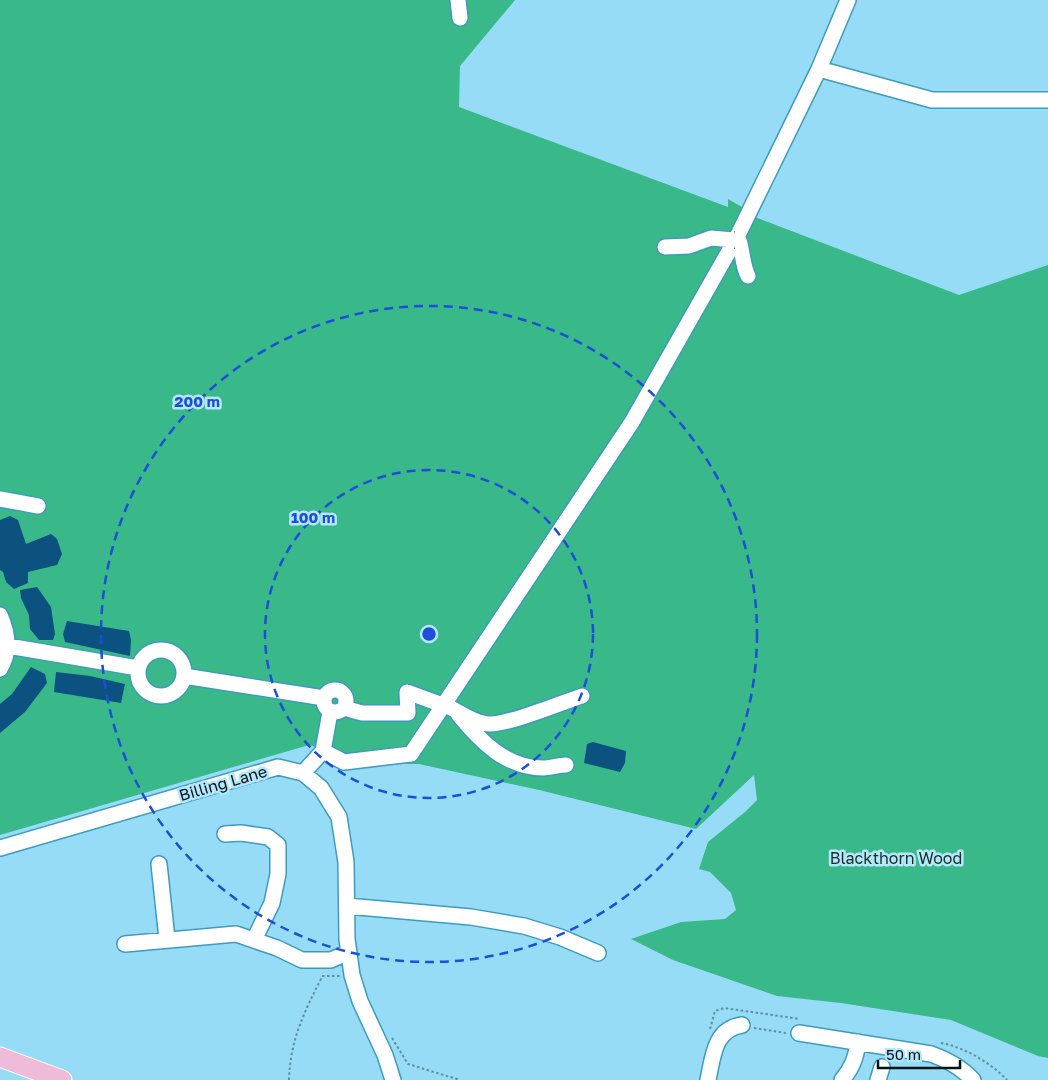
<svg xmlns="http://www.w3.org/2000/svg" width="1048" height="1080" font-family="'Golos Text',sans-serif">
	<rect width="100%" height="100%" fill="#97dcf7"/>
	<path fill="#39b88a" d="M0,0H515L460,66L459,107L728,207V199L749,211L747,214L959,295L1048,265V1058L1038,1056L951,1020L841,1003L777,996L673,960L631,939L681,922L725,919L736,910L731,893L710,872L699,869L708,842L745,812L757,800L754,775L696,829L539,790L419,764L369,763L309,745L0,835Z"/>
	<path fill="#0b5280" d="M10,516L18,520L26,544L51,534L57,539L62,554L57,565L28,572V583L14,589L6,582L3,572L0,570V520Z
		M37,587L51,607L55,634L53,640H39L30,629L29,615L21,598L20,590Z
		M67,621L129,631L131,640L130,656L65,642L63,634Z
		M31,667L45,674L47,683L25,712L0,733V704L12,694Z
		M56,672L90,676L125,684L121,703L54,692Z
		M593,742L626,751L625,763L620,772L584,763L587,744Z"/>
	<g fill="none" stroke-linecap="round" stroke-linejoin="round">
		<defs>
			<path id="minor" d="M458,0L460,18
				M819,69L932,100H1048
				M735,240H739C743,252 742,264 748,276
				M665,247L689,246L711,238L734,240
				M0,499L38,506
				M0,615C8,633 11,651 0,669
				M8,646L138,668
				M138 673a23 23 0 1 1 46 0a23 23 0 1 1-46 0Z
				M184,676L324,698
				M324 701a11 11 0 1 1 22 0a11 11 0 1 1-22 0Z
				M447,706C460,712 475,724 490,724C513,723 558,704 582,696
				M344,708L362,713H408L407,692L440,704
				M458,714C480,741 506,768 543,768C551,768 558,765 566,765
				M323,751L344,762L411,754L632,422L737,237L819,69L848,0
				M303,773L323,751L330,712
				M225,834L241,833L268,837L278,845V874L272,903L254,940
				M0,848L278,767L303,773L321,788L339,817L346,862L347,939L352,975L360,1001L385,1055L393,1080
				M159,864L167,939
				M347,906L471,917L524,926L560,937L598,953
				M125,944L236,934L277,948L302,960H331L349,952
				M799,1033L931,1054C948,1060 961,1067 973,1080
				M708,1080C713,1057 714,1029 742,1025
				M842,1080C852,1068 856,1058 858,1042
				M878,1080L882,1067"/>
			<path id="major" d="M0,1057L62,1080"/>
		</defs>
		<use href="#minor" stroke="#3f9bbc" stroke-width="18"/>
		<use href="#major" stroke="#fff" stroke-width="21"/>
		<path stroke="#5d8ea1" stroke-width="2" stroke-dasharray="2.5 2.5" stroke-linecap="butt" d="M322,976H340
			M754,1028L786,1033
			M710,1029L715,1011L724,1008L800,1019
			M392,1038L408,1064L460,1080
			M941,1043C964,1047 991,1063 1007,1080
			M289,1080C290,1041 304,1012 322,977"/>
		<use href="#minor" stroke="#fff" stroke-width="15"/>
		<use href="#major" stroke="#eebcd9" stroke-width="19"/>
		<defs>
			<path id="minor-bridge" d="M734,240H735"/>
		</defs>
		<use href="#minor-bridge" stroke="#3f9bbc" stroke-width="18" stroke-linecap="butt"/>
		<use href="#minor-bridge" stroke="#fff" stroke-width="15"/>
	</g>
	<g fill="none" stroke="#1d4ed8" stroke-width="2.5" stroke-dasharray="9 6">
		<circle cx="429" cy="634" r="164"/>
		<circle cx="429" cy="634" r="328"/>
	</g>
	<g text-anchor="middle" stroke-width="5" stroke-linejoin="round" paint-order="stroke">
		<g font-size="16" fill="#011218" stroke="#b4e7fb">
			<text transform="translate(223 783) rotate(-16)" y="6">Billing Lane</text>
		</g>
		<g font-size="16" fill="#142f24" stroke="#b4e7fb">
			<text x="896" y="864">Blackthorn Wood</text>
		</g>
	</g>
	<circle cx="429" cy="634" r="8" fill="#1d4ed8" stroke="#b4e7fb" stroke-width="2.5"/>
	<g font-size="15" text-anchor="middle" font-weight="bold" fill="#1d4ed8" stroke="#b4e7fb" stroke-width="5" stroke-linejoin="round" paint-order="stroke">
		<text x="197" y="407">200 m</text>
		<text x="313" y="523">100 m</text>
	</g>
	<path d="M878 1060v8h82v-8" fill="none" stroke="#011218" stroke-width="2.5"/>
	<text x="886" y="1060" font-size="15" fill="#011218" stroke="#b4e7fb" stroke-width="4" paint-order="stroke">50 m</text>
</svg>
